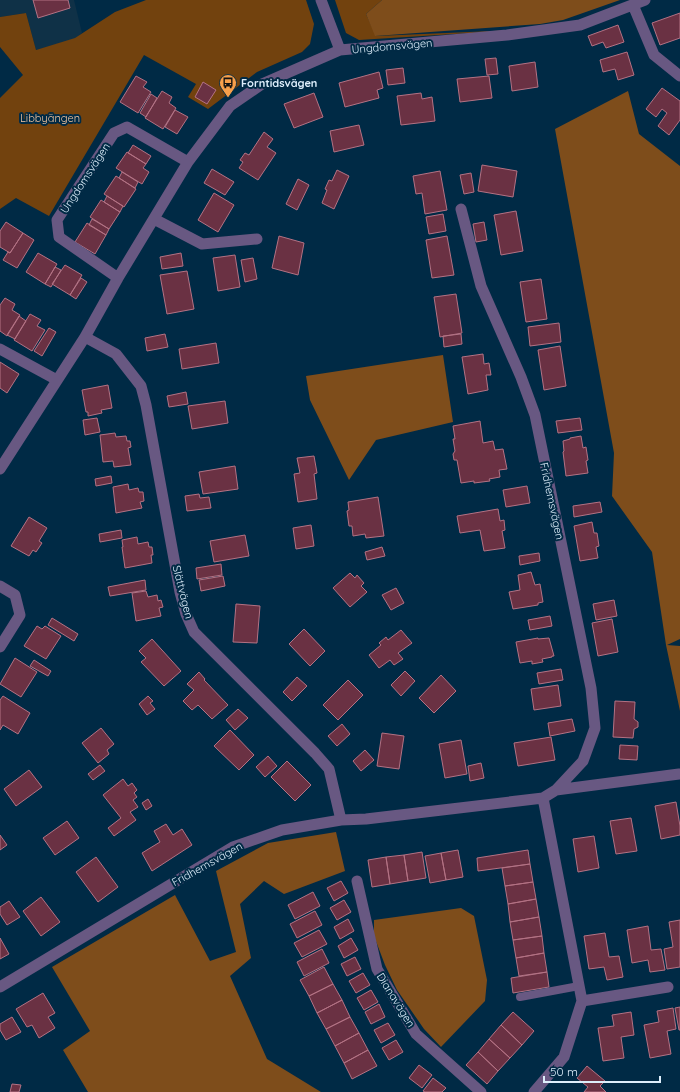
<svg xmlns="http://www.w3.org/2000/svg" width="680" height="1092" font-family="Quicksand,sans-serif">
	<rect width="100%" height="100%" fill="#002a45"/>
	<path fill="#0f3147" d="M0,0H74L82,33L75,39L36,50L26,13L0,17Z"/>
	<path fill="#72420e" d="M146,0H306L314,24L310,44L302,52L257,72L208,109L188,97L196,84L144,55L49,216L16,198L0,209V98L23,75L0,47V17L26,13L36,50L75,38L115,12Z
		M335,0H382L366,14L376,36L517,30L359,40L346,33Z"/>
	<path fill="#7e4d1b" d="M382,0H620L563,20L540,24L375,36L366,14Z
		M628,91L639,134L680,166V639L667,645L680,646V711L666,645L652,552L612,496L614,453L555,129Z
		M443,355L453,422L376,440L349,480L310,400L306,376Z
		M336,832L345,871L284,894L264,881L240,904L251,958L230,976L267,1059L321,1092H88L63,1050L90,1031L52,967L175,895L210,961L236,952L216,871L268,843Z
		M461,908L474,916L487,980L485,1001L441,1047L424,1029L397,990L385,965L374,936V920Z"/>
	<path fill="#6a3143" stroke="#b37284" d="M33,0H68L70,8L38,18Z
		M680,13V38L660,45L652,23Z
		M618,25L624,42L606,48L603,42L592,46L588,36Z
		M627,52L634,75L618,80L615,69L603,72L600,60Z
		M496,58L498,74L487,75L485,59Z
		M535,62L538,87L512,91L509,66Z
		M403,68L405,83L388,85L386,70Z
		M379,72L383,88L377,90L379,98L345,107L339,83Z
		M136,76L147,82L143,87L151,92L138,113L120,102Z
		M489,76L492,98L460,102L457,79Z
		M203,82L216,90L207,104L195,97Z
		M662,88L680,101V120L669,135L658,126L667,113L662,109L656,117L646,109Z
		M162,91L172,97L169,103L176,108L163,129L145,118Z
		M314,93L323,117L294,128L284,104Z
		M421,93L422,99L432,97L435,121L401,125L397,96Z
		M151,94L157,98L146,117L140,113Z
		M175,110L188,117L177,134L165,127Z
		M359,125L364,145L334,152L330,131Z
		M264,132L273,139L267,147L276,153L258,180L239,168L243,162L240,160L245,153L249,155Z
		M133,145L151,156L146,164L128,153Z
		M127,152L146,164L143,168L149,172L142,184L116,168Z
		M482,165L517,171L513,197L478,191Z
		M212,169L234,182L225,195L204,183Z
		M337,170L349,176L334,209L322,203L327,190L325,189L329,180L332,181Z
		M440,171L447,210L425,214L422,193L416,194L413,176Z
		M122,172L138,182L135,188L119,178Z
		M471,173L474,192L464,194L460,175Z
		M116,176L136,189L124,207L104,194Z
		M298,179L309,185L297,210L286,204Z
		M214,193L234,205L218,232L198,220Z
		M107,196L123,206L120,212L104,202Z
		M101,200L120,212L109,229L90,217Z
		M516,211L523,251L501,255L494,215Z
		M443,214L446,231L429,234L426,217Z
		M92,219L109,229L106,235L89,225Z
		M6,222L23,233L10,253L0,247V231Z
		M484,222L487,240L476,242L473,224Z
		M87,223L106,235L95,254L75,242Z
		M23,233L34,240L17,268L3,260L8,252L10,253Z
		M279,236L304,243L298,275L272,268Z
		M447,236L454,275L432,278L426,240Z
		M38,253L57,264L45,284L26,272Z
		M181,253L183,266L162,269L160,257Z
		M235,255L240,287L218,291L213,258Z
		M253,258L257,279L245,282L241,260Z
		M65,265L82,275L70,295L52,284Z
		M55,267L61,270L51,287L45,284Z
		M187,271L194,309L167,314L160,275Z
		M81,278L87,282L76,299L70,295Z
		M541,279L547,319L526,322L520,282Z
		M456,294L462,333L440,337L434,297Z
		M5,298L15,304L12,310L20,315L7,336L0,331V305Z
		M30,314L41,320L37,326L45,330L32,351L14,340Z
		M19,316L26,321L15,339L7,335Z
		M559,323L561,342L530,346L528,327Z
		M49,328L56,332L42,356L34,351Z
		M165,334L168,347L147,351L145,338Z
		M461,334L462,344L444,347L443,336Z
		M216,343L219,363L182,369L179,349Z
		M560,346L566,386L544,390L538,350Z
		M483,354L484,364L489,363L491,375H486L488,390L468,394L462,357Z
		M0,362L19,374L7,393L0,388Z
		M108,385L112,408L101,410L102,413L88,416V412H86L82,390Z
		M186,392L188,404L169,407L167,396Z
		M225,401L228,423L192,429L188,406Z
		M97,418L100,432L85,435L83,420Z
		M580,418L582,430L558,433L556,421Z
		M480,421L483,443L493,441L495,450L503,449L507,469L499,470L500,477L489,479L490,481L474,483V481L461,483L457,460H454L453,454L455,451L453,439H455L453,426Z
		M115,433L116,437L126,436L127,441H130L131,447L128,448L131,465L114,467L113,461L103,462L100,435Z
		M581,436L583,448L586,447L588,460L586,461L588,473L566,476L563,452L564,451L563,441L570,439V438Z
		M314,456L317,473L314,474L317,499L298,502L294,474L300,473L297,458Z
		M235,466L238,489L203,494L199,472Z
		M111,476L112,483L96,486L95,479Z
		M128,484L129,490L138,488L139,492H143L144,501L140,502L142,508L116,513L113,487Z
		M527,486L530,503L506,507L503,490Z
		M199,494L200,498L209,497L211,508L187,511L185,496Z
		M378,497L384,536L366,538L365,534L353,536L352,526H349L347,511L349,510L348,502Z
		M600,502L602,512L574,517L573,506Z
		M498,509L500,521L504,520L505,530L502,531L505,548L484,551L480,530L460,533L457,516Z
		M29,517L47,528L39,541L42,543L36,552L33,550L29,556L11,546Z
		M592,522L594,533H597L599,546L596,547L598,558L580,561L574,526Z
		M311,525L314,546L296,549L293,528Z
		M121,530L122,538L100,542L99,534Z
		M245,535L249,556L214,562L210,541Z
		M137,537L138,544L148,542L149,547H152L153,555H151L152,563L125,568L122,547H123L122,540Z
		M382,547L385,556L367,560L365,552Z
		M539,553L540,561L520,565L519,556Z
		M221,564L222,575L197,579L196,568Z
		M531,572L535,585L540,584L543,602L538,603V605L513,609L509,592L520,590L518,575Z
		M350,573L355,578L357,575L364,583L361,586L367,592L350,607L333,588Z
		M223,576L225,586L201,591L199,580Z
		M145,580L146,590L110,596L108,587Z
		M396,588L404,603L391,610L382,595Z
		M146,591L148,597L157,595L158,601L161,600L163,607L159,608L161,616L136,621L132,593Z
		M614,600L617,616L596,620L593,604Z
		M236,604L260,606L257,643L233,642Z
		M550,616L552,626L530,630L528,620Z
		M52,618L78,634L74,641L48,625Z
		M612,619L618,652L598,656L592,623Z
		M37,626L42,629L45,626L61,636L46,659L24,646Z
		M304,629L325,651L310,666L289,644Z
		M401,630L412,643L398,653L403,659L394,665L390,660L379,668L369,655L381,645L379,643L386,637L388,640Z
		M538,638V639L549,638L554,656H552V657L542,659L543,662L532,664V661L520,663L516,642Z
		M152,639L181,671L164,686L141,662L146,658L139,651Z
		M15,658L37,672L21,697L0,684Z
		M34,660L51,671L48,676L30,666Z
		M561,669L563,680L539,684L537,673Z
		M405,671L415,681L401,696L391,685Z
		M199,672L205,679L204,680L228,705L212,719L198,705L192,710L183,701L194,690L187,684Z
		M441,675L456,691L434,713L419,698Z
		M297,677L307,686L292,701L283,692Z
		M348,680L363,695L338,720L323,705Z
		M558,685L561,706L534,710L531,689Z
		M3,696L30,713L18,734L3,725L0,730V700Z
		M148,696L153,701L150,703L155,709L147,715L139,704Z
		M615,701L635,702L634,719L638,722V727L634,729L633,738L613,737Z
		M238,709L248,718L235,730L226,720Z
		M572,719L575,731L550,736L548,723Z
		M342,724L350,734L337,746L328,736Z
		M101,728L114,744L107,750L109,754L98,763L82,743Z
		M230,730L254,755L239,770L214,746Z
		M382,733L404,736L399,769L377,766Z
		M551,737L555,760L518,766L514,743Z
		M461,740L467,774L445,778L439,744Z
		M620,745L638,746L637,760L619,759Z
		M365,750L374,760L361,771L353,761Z
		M268,756L277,766L265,777L256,767Z
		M287,761L311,785L295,801L271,777Z
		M481,763L484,778L470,781L468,766Z
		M100,765L105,771L93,780L88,774Z
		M29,770L42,787L16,806L4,789Z
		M123,779L128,786L132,783L137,790L134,793L137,797L133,800L138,807L130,812L136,820L114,836L108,828L121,818L103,795Z
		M148,799L152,806L146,810L142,803Z
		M676,802L680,826V835L661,839L655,806Z
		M631,818L637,851L616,854L610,821Z
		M67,821L79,838L55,855L43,838Z
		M166,824L173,835L182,829L192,845L152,871L142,853L160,842L154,831Z
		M0,835L7,845L0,850Z
		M594,836L599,868L578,872L573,839Z
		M458,850L463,877L446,880L441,853Z
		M528,850L530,864L478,871L477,858Z
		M422,852L426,878L408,881L404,855Z
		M441,853L446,880L430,883L425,856Z
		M404,855L408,881L390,884L386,857Z
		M96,857L118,887L98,902L76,872Z
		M386,857L390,884L372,887L368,860Z
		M530,864L533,882L505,886L502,868Z
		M341,881L348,893L334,901L327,888Z
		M533,882L536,899L508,904L505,886Z
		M313,892L320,906L295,919L288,905Z
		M41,897L60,922L41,936L23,911Z
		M536,899L539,917L510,922L508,904Z
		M344,900L351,912L337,920L330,908Z
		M9,901L20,917L7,925L0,914V907Z
		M315,911L322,925L297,938L290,924Z
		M539,917L542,936L513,940L510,922Z
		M348,919L354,931L340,939L334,927Z
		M680,920V967L667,969L664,949L673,947L669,922Z
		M648,926L651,950L661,949L665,970L650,972L648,960L632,963L627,930Z
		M319,930L327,944L302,957L294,943Z
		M605,933L609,957L619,956L623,977L607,980L604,967L589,969L584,936Z
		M542,936L544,953L516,958L513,940Z
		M0,938L9,954L0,959Z
		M351,938L358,950L344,958L338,946Z
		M322,949L329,963L304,976L297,962Z
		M544,953L547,972L519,976L516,958Z
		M355,957L361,969L347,976L341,964Z
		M324,967L333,984L309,996L300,980Z
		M547,972L549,987L513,993L511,978Z
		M363,973L370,985L356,993L349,981Z
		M333,984L342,1000L317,1013L309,996Z
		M371,990L378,1002L364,1010L357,998Z
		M43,993L55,1013L48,1017L55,1028L39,1038L32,1025L27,1027L16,1009Z
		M342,1000L350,1017L326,1029L317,1013Z
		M379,1004L385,1017L371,1024L365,1012Z
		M680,1007V1030H679L675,1008Z
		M673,1008L676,1029L667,1031L671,1054L650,1058L644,1025L659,1022L657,1011Z
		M513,1012L534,1031L522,1045L501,1025Z
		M631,1012L634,1035L621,1037L624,1058L603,1061L598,1028L614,1026L612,1015Z
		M12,1017L21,1032L6,1040L0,1030V1024Z
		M350,1017L359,1033L335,1046L326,1029Z
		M388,1023L395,1035L381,1043L374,1030Z
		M501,1025L522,1045L510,1058L489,1039Z
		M359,1033L368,1050L344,1063L335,1046Z
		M489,1039L510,1058L498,1071L478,1052Z
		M396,1040L403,1052L389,1060L382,1048Z
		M368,1050L377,1066L352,1079L344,1063Z
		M478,1052L498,1071L487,1084L466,1065Z
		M419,1065L432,1075L422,1088L409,1078Z
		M587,1066L605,1081L600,1086L606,1092H584L588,1087L577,1078Z
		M433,1078L446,1088L442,1092H425L423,1091Z
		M12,1084L21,1085L19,1092H10Z"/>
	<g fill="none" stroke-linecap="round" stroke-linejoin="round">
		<path stroke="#685882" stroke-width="8" d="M520,997L579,986"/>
		<path stroke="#685882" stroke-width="11" d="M321,0L340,50
			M633,5L654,55L680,76
			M154,219L202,244L257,239
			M118,278L59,237L57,220L114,133L127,127L188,162
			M85,337L116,354L141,386L146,405L180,592L186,614L194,632L315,753L329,769L341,820
			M0,349L57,380
			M0,469L85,337L118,278L188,162L230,106L262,84L340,50L507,35L580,25L645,0
			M0,586L15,595L20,615L0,647
			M556,790L679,774
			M357,881L377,969L416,1034L481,1092
			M0,987L233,847L282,830L341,820L366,819L543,798L556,790L583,761L595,728L591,688L535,415L521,377L481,286L461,209
			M582,1001L668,987
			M534,1092L564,1057L582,1001L543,798"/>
	</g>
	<defs>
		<symbol id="bus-pin" viewBox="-11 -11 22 30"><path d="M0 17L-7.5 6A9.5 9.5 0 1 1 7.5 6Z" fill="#f8a04b" stroke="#002a45"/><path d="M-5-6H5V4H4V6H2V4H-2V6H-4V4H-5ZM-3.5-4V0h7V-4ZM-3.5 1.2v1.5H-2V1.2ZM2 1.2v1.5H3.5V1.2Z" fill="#111"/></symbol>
	</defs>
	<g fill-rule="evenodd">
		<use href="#bus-pin" x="218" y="73" width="20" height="27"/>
	</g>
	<g text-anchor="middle" stroke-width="4" stroke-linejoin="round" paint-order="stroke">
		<g font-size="11" fill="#ddeefb" stroke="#002a45">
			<text transform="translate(392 46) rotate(-5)" y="4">Ungdomsvägen</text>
			<text transform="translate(85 178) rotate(-57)" y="4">Ungdomsvägen</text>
			<text transform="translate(552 501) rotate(78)" y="4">Fridhemsvägen</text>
			<text transform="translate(183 592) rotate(76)" y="4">Slättvägen</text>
			<text transform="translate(207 864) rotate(-29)" y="4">Fridhemsvägen</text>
			<text transform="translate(396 1000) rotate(58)" y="4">Dianavägen</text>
		</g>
		<g font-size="11" font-weight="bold" fill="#ddeefb" stroke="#002a45" text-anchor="start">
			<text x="241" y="87">Forntidsvägen</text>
		</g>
		<g font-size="11" fill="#f5c7a1" stroke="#002a45">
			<text x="50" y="122">Libbyängen</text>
		</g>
	</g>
	<path d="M544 1076v6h116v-6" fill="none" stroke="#ddeefb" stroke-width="2"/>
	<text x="550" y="1076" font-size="12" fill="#ddeefb" stroke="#002a45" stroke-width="3" paint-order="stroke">50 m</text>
</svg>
